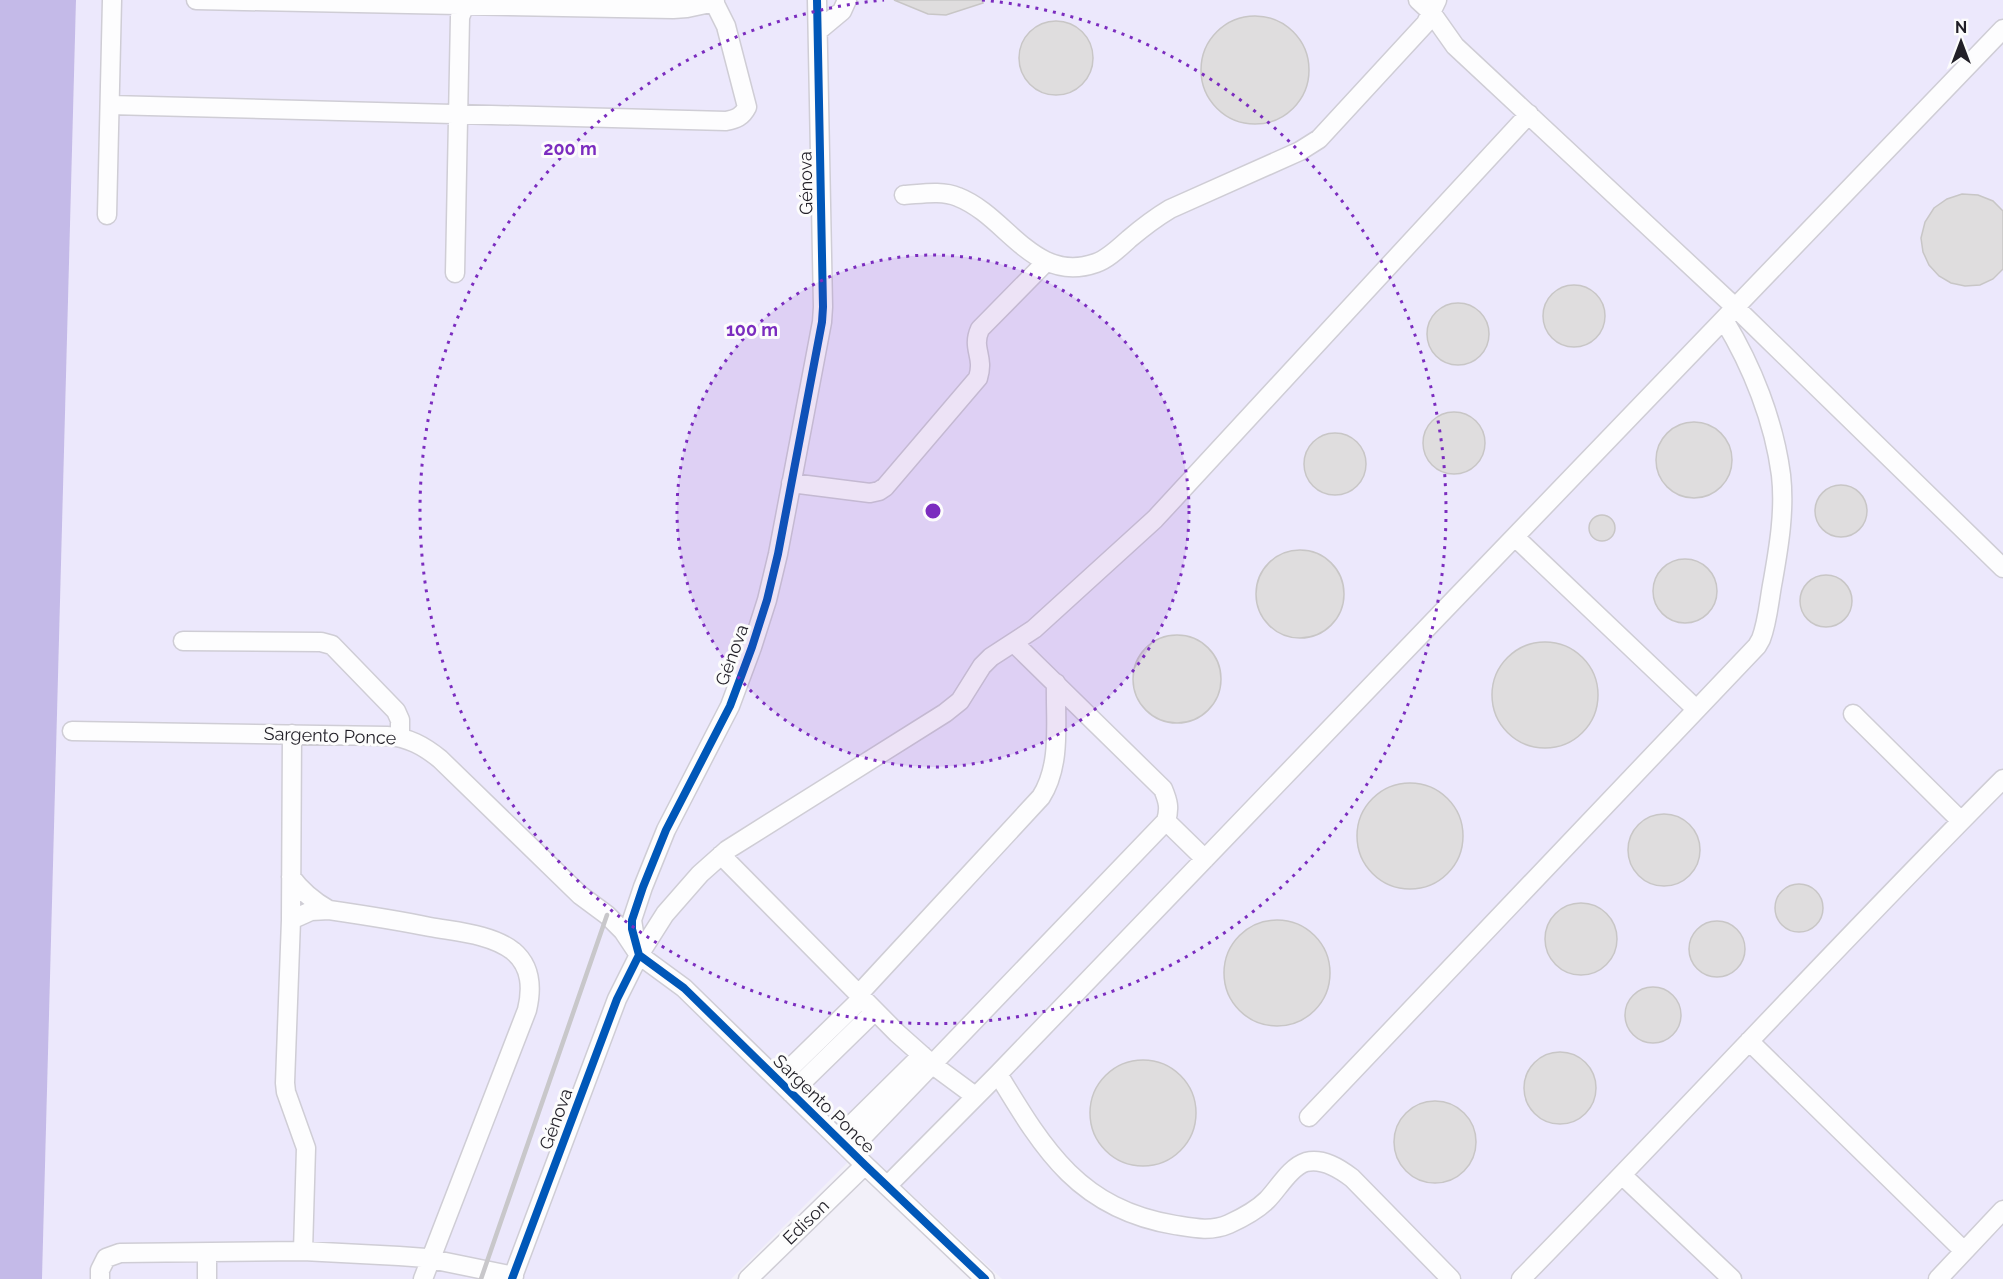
<svg xmlns="http://www.w3.org/2000/svg" width="2003" height="1279" font-family="Raleway,sans-serif">
	<rect width="100%" height="100%" fill="#f2f0f9"/>
	<path fill="#ece8fc" d="M76,0H2003V1279H1002L862,1148L731,1279H42Z"/>
	<path fill="#c4bae8" d="M0,0H76L42,1279H0Z"/>
	<path fill="#dfddde" stroke="#c8c6c6" stroke-width="1.5" d="M894,0H982L983,3L946,15L928,14Z
		M1201 70a54 54 0 1 1 108 0a54 54 0 1 1-108 0Z
		M1019 58a37 37 0 1 1 74 0a37 37 0 1 1-74 0Z
		M1962,194L1978,195L1993,201L2003,211V269L1993,279L1980,285L1965,286L1951,283L1939,276L1929,265L1923,252L1921,238L1925,222L1934,208L1947,199Z
		M1543 316a31 31 0 1 1 62 0a31 31 0 1 1-62 0Z
		M1427 334a31 31 0 1 1 62 0a31 31 0 1 1-62 0Z
		M1423 443a31 31 0 1 1 62 0a31 31 0 1 1-62 0Z
		M1656 460a38 38 0 1 1 76 0a38 38 0 1 1-76 0Z
		M1304 464a31 31 0 1 1 62 0a31 31 0 1 1-62 0Z
		M1815 511a26 26 0 1 1 52 0a26 26 0 1 1-52 0Z
		M1589 528a13 13 0 1 1 26 0a13 13 0 1 1-26 0Z
		M1256 594a44 44 0 1 1 88 0a44 44 0 1 1-88 0Z
		M1653 591a32 32 0 1 1 64 0a32 32 0 1 1-64 0Z
		M1800 601a26 26 0 1 1 52 0a26 26 0 1 1-52 0Z
		M1133 679a44 44 0 1 1 88 0a44 44 0 1 1-88 0Z
		M1492 695a53 53 0 1 1 106 0a53 53 0 1 1-106 0Z
		M1357 836a53 53 0 1 1 106 0a53 53 0 1 1-106 0Z
		M1628 850a36 36 0 1 1 72 0a36 36 0 1 1-72 0Z
		M1775 908a24 24 0 1 1 48 0a24 24 0 1 1-48 0Z
		M1545 939a36 36 0 1 1 72 0a36 36 0 1 1-72 0Z
		M1224 973a53 53 0 1 1 106 0a53 53 0 1 1-106 0Z
		M1689 949a28 28 0 1 1 56 0a28 28 0 1 1-56 0Z
		M1625 1015a28 28 0 1 1 56 0a28 28 0 1 1-56 0Z
		M1524 1088a36 36 0 1 1 72 0a36 36 0 1 1-72 0Z
		M1090 1113a53 53 0 1 1 106 0a53 53 0 1 1-106 0Z
		M1394 1142a41 41 0 1 1 82 0a41 41 0 1 1-82 0Z"/>
	<g fill="none" stroke-linecap="round" stroke-linejoin="round">
		<defs>
			<path id="minor" d="M196,0L673,9L687,8L715,2
				M1418,0L1431,12L1455,46L1736,308L2003,568
				M818,31L842,11L847,0
				M110,105L726,121C736,119 742,117 747,107L726,26L713,0
				M904,195C921,194 942,190 958,197C1007,216 1034,285 1096,263C1108,259 1120,247 1129,239C1142,228 1155,218 1170,209L1300,151L1319,139L1426,23L1437,0
				M107,215L112,0
				M455,273L460,17L467,0
				M791,483L870,493L879,491L885,487L978,378C985,356 971,349 980,329L1046,262
				M1515,537L1696,709
				M183,641L321,642L332,645L396,711L400,720V737
				M1853,714L1961,821
				M72,731L387,736C408,737 424,746 440,759L580,895L607,915L623,931L639,955L684,988L865,1165L985,1279
				M292,734L291,920L285,1083L286,1092L306,1148L303,1251
				M1166,821L1205,859
				M721,855L897,1033L933,1065L975,1096
				M291,877C302,892 313,901 329,910
				M291,920L311,911L329,910C363,915 396,920 430,927C457,932 491,934 513,951C532,967 532,989 527,1010L423,1279
				M636,945L632,920L643,887L666,830L730,706L752,647L767,600L778,554L822,322L823,307L817,0
				M858,995L1041,797C1062,764 1055,721 1056,683
				M1749,1041L1964,1251
				M998,1074C1044,1150 1079,1209 1175,1225C1193,1228 1211,1232 1229,1224C1242,1218 1256,1211 1267,1200C1278,1189 1290,1167 1306,1162C1323,1158 1339,1168 1352,1178L1451,1279
				M778,1080L862,998
				M791,1093L875,1011
				M1309,1117L1757,646L1761,639C1768,621 1769,600 1773,580C1779,546 1785,510 1781,475C1774,421 1752,366 1724,320
				M838,1138L922,1055
				M850,1150L1166,821C1170,808 1168,801 1163,789L1014,643
				M1622,1175L1732,1279
				M887,1186L998,1074L2003,29
				M100,1279V1270L106,1258L120,1253L303,1251L399,1256L426,1258L514,1276
				M207,1279V1253
				M512,1279L617,999L639,955L665,914L700,874L727,850L945,713L960,701L982,666L991,657L1034,629L1155,519L1529,114
				M748,1279L865,1165
				M1521,1279C1683,1114 1839,943 2003,779
				M1938,1279L2003,1210"/>
		</defs>
		<use href="#minor" stroke="#cfcdd5" stroke-width="21"/>
		<use href="#minor" stroke="#fdfdfe" stroke-width="18"/>
		<path stroke="#c8c7ca" stroke-width="4.5" d="M481,1279L607,915"/>
		<defs>
			<path id="cycleway" d="M639,955L684,988L865,1165L985,1279
				M512,1279L617,999L639,955L632,929V920L643,887L666,830L730,706L752,647L767,600L778,554L822,322L823,307L817,0"/>
		</defs>
		<use href="#cycleway" stroke="#fcfcfc" stroke-width="11"/>
		<use href="#cycleway" stroke="#0057b8" stroke-width="8"/>
	</g>
	<circle cx="933" cy="511" r="256" fill="#7b2cbf" fill-opacity=".12"/>
	<g fill="none" stroke="#7b2cbf" stroke-width="3" stroke-dasharray="3 6">
		<circle cx="933" cy="511" r="256"/>
		<path d="M982 0A513 513 0 1 1 884 0"/>
	</g>
	<g text-anchor="middle" stroke-width="6" stroke-linejoin="round" paint-order="stroke">
		<g font-size="18" fill="#211f27" stroke="#fcfcfc">
			<text transform="translate(806 183) rotate(-91)" y="6">Génova</text>
			<text transform="translate(732 655) rotate(-70)" y="6">Génova</text>
			<text transform="translate(330 736) rotate(2)" y="6">Sargento Ponce</text>
			<text transform="translate(824 1104) rotate(44)" y="6">Sargento Ponce</text>
			<text transform="translate(556 1119) rotate(-70)" y="6">Génova</text>
			<text transform="translate(806 1222) rotate(-44)" y="6">Edison</text>
		</g>
	</g>
	<circle cx="933" cy="511" r="9" fill="#7b2cbf" stroke="#fcfcfc" stroke-width="3"/>
	<g font-size="18" text-anchor="middle" font-weight="bold" fill="#7b2cbf" stroke="#fcfcfc" stroke-width="6" stroke-linejoin="round" paint-order="stroke">
		<text x="570" y="155">200 m</text>
		<text x="752" y="336">100 m</text>
	</g>
	<g transform="translate(1961 42)" stroke="#fcfcfc" stroke-width="4.5" paint-order="stroke">
	<path d="M0-4.5L10 22L0 15L-10 22Z" fill="#211f27"/>
	<text y="-9" font-size="16" font-weight="bold" text-anchor="middle" fill="#211f27">N</text>
	</g>
</svg>
